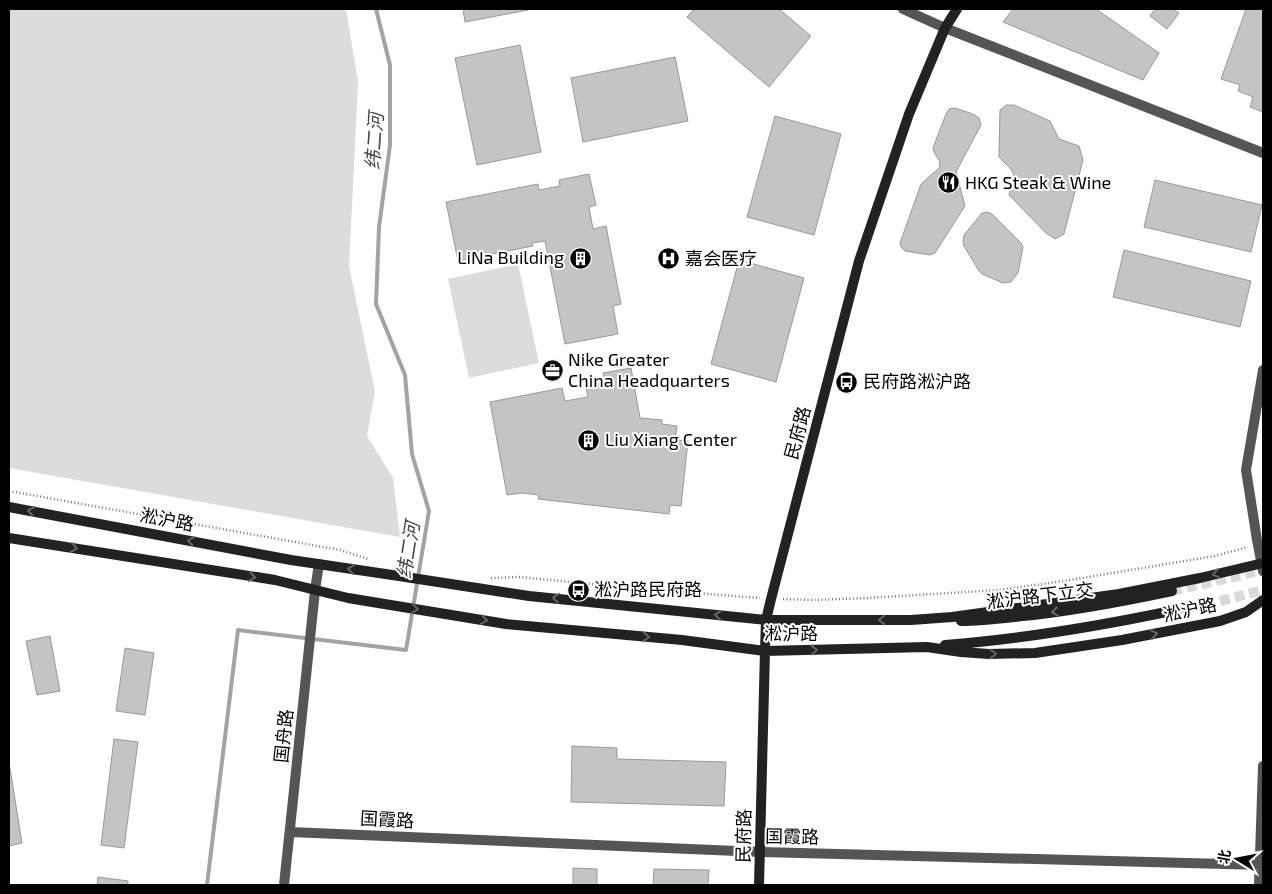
<svg xmlns="http://www.w3.org/2000/svg" width="1272" height="894" font-family="'Exo 2','Noto Sans SC',sans-serif">
	<rect width="100%" height="100%" fill="#fff"/>
	<path fill="#dcdcdc" d="M9,9H346L358,82L349,267L375,391L367,436L393,478L400,537L9,468Z
		M518,264L539,363L469,378L448,279Z"/>
	<g fill="none" stroke-linecap="round" stroke-linejoin="round">
		<path stroke="#a3a3a3" stroke-width="4" d="M207,885L238,630L406,650L429,511L412,454L405,375L376,304L379,227L390,145V65L376,9"/>
	</g>
	<path fill="#c4c4c4" stroke="#999" d="M463,9H528V10L465,22Z
		M694,9H779L811,36L769,87L687,17Z
		M1013,9H1096L1159,53L1143,80L1003,22Z
		M1155,9H1173L1179,13L1167,29L1150,16Z
		M1246,9H1263V112L1250,107L1253,97L1238,91L1240,85L1221,79Z
		M520,45L541,152L477,165L455,58Z
		M675,57L688,121L583,142L571,78Z
		M1006,105H1014L1050,121L1059,139L1079,146L1083,160L1064,234L1055,239L1046,233L1009,195L1014,178L1013,173L1011,169L999,157V152L1000,110Z
		M955,108L973,114L979,118L981,125L956,172L965,206L935,253L930,255L905,251L901,247L900,243L921,184L939,168L940,162L934,152L933,148L936,140L946,114L949,109Z
		M775,116L841,134L814,235L747,217Z
		M589,174L596,205L589,207L593,229L606,226L621,304L613,306L618,334L565,344L545,241L532,243L533,246L487,255L488,259L476,261L475,257L458,261L446,202L538,184L539,190L560,186L559,180Z
		M1155,180L1262,205L1251,252L1144,227Z
		M988,212L992,214L1021,243L1023,247L1018,273L1011,282L1003,283L982,274L979,271L964,246L963,241L964,235L982,213Z
		M1124,250L1251,281L1240,327L1113,297Z
		M739,260L804,278L776,382L711,364Z
		M631,368L640,418L662,420V424L677,426L675,440L688,441L681,506L670,505L669,514L538,499L539,495L522,493L507,495L490,402L562,388L565,401L588,397L585,383L605,380L603,373Z
		M50,636L60,691L37,695L26,641Z
		M125,648L154,653L145,715L116,711Z
		M114,739L138,742L124,848L101,845Z
		M572,746L617,748V759L726,762L724,806L571,802Z
		M9,762L22,843L9,846Z
		M573,868L597,869V885H573Z
		M654,869L709,870L708,885H653Z
		M98,877L128,881V885H97Z"/>
	<g fill="none" stroke-linecap="round" stroke-linejoin="round">
		<path stroke="#d9d9d9" stroke-width="10" stroke-dasharray="10 5" stroke-linecap="butt" d="M1172,591L1263,570
			M1176,610L1213,603L1263,590"/>
		<path stroke="#777" stroke-width="2.5" stroke-dasharray="1 2.5" stroke-linecap="butt" d="M9,491L340,550L368,559
			M491,578L520,577L632,588L760,598
			M783,599L811,600L867,598L999,590L1064,581L1215,556L1248,547"/>
		<path stroke="#555" stroke-width="10" d="M903,9L945,28L1263,153
			M1263,370L1246,470L1257,540L1263,571
			M315,590L319,564
			M290,832L760,852L1263,865
			M284,885L315,591
			M1259,885L1263,766"/>
		<path stroke="#222" stroke-width="10" d="M9,507L291,560L399,576L529,596L766,620H911L952,617L1119,594L1200,578L1263,563
			M9,538L275,580L348,598L506,624L682,640L765,651L927,647L961,652L989,654L1035,653L1122,640L1220,621L1246,612L1263,600
			M961,621C978,621 996,619 1014,617C1067,612 1120,602 1172,591
			M945,645C1023,639 1100,626 1176,610
			M759,885L765,651L766,620L771,599L859,261L909,114L945,28L957,9"/>
	</g>
	<defs><path id="oneway-chevron" d="M-2-3.5L2.5 0L-2 3.5" fill="none" stroke-width="1.6" stroke-linecap="round" stroke-linejoin="round" transform="scale(1.25)"/></defs>
	<g stroke="#646464">
		<use href="#oneway-chevron" transform="translate(31 511) rotate(-169)"/>
		<use href="#oneway-chevron" transform="translate(191 541) rotate(-169)"/>
		<use href="#oneway-chevron" transform="translate(74 548) rotate(9)"/>
		<use href="#oneway-chevron" transform="translate(351 569) rotate(-171)"/>
		<use href="#oneway-chevron" transform="translate(1216 574) rotate(167)"/>
		<use href="#oneway-chevron" transform="translate(252 577) rotate(9)"/>
		<use href="#oneway-chevron" transform="translate(556 598) rotate(-174)"/>
		<use href="#oneway-chevron" transform="translate(415 609) rotate(9)"/>
		<use href="#oneway-chevron" transform="translate(1055 612) rotate(171)"/>
		<use href="#oneway-chevron" transform="translate(718 615) rotate(-174)"/>
		<use href="#oneway-chevron" transform="translate(484 620) rotate(9)"/>
		<use href="#oneway-chevron" transform="translate(882 620) rotate(179)"/>
		<use href="#oneway-chevron" transform="translate(1154 634) rotate(-11)"/>
		<use href="#oneway-chevron" transform="translate(646 637) rotate(5)"/>
		<use href="#oneway-chevron" transform="translate(814 650) rotate(-1)"/>
		<use href="#oneway-chevron" transform="translate(993 654)"/>
	</g>
	<defs>
		<symbol id="restaurant-disc" viewBox="-11 -11 22 22"><circle r="9.5" fill="#000" stroke="#fff"/><path d="M-5-6h1v4h1v-4h1v4h1v-4h1v5L-1.5 .5V6h-2V.5L-5-1ZM5-6V6H3V1.5H1.5Q1.5-4 5-6Z" fill="#fff"/></symbol>
		<symbol id="building-disc" viewBox="-11 -11 22 22"><circle r="9.5" fill="#000" stroke="#fff"/><path d="M-4-6H4V6H1V3H-1V6H-4ZM-2.5-4.3h1.7v1.8h-1.7ZM.8-4.3h1.7v1.8H.8ZM-2.5-1h1.7V.8h-1.7ZM.8-1h1.7V.8H.8Z" fill="#fff"/></symbol>
		<symbol id="hospital-disc" viewBox="-11 -11 22 22"><circle r="9.5" fill="#000" stroke="#fff"/><path d="M-5-5h3v3.5h4V-5h3V5h-3V1.5h-4V5h-3Z" fill="#fff"/></symbol>
		<symbol id="office-disc" viewBox="-11 -11 22 22"><circle r="9.5" fill="#000" stroke="#fff"/><path d="M-6-3h4V-5.5h4V-3h4V5H-6ZM-1-4.5V-3h2v-1.5ZM-6 0V1H6V0Z" fill="#fff"/></symbol>
		<symbol id="bus-disc" viewBox="-11 -11 22 22"><circle r="9.5" fill="#000" stroke="#fff"/><path d="M-5-6H5V4H4V6H2V4H-2V6H-4V4H-5ZM-3.5-4V0h7V-4ZM-3.5 1.2v1.5H-2V1.2ZM2 1.2v1.5H3.5V1.2Z" fill="#fff"/></symbol>
	</defs>
	<g fill-rule="evenodd">
		<use href="#restaurant-disc" x="936" y="170" width="25" height="25"/>
		<use href="#building-disc" x="568" y="246" width="25" height="25"/>
		<use href="#hospital-disc" x="656" y="246" width="25" height="25"/>
		<use href="#office-disc" x="540" y="358" width="25" height="25"/>
		<use href="#bus-disc" x="834" y="370" width="25" height="25"/>
		<use href="#building-disc" x="576" y="428" width="25" height="25"/>
		<use href="#bus-disc" x="566" y="578" width="25" height="25"/>
	</g>
	<g text-anchor="middle" stroke-width="4" stroke-linejoin="round" paint-order="stroke">
		<g font-size="18" fill="#000" stroke="#fff" text-anchor="start">
			<text x="965" y="189">HKG Steak &amp; Wine</text>
			<text x="564" y="264" text-anchor="end">LiNa Building</text>
			<text x="685" y="265">嘉会医疗</text>
			<text x="568" y="366">Nike Greater<tspan x="568" dy="21">China Headquarters</tspan></text>
			<text x="863" y="388">民府路淞沪路</text>
			<text x="605" y="446">Liu Xiang Center</text>
			<text x="594" y="596">淞沪路民府路</text>
		</g>
		<g font-size="18" fill="#000" stroke="#fff">
			<text transform="translate(798 433) rotate(-75)" y="6">民府路</text>
			<text transform="translate(167 520) rotate(11)" y="6">淞沪路</text>
			<text transform="translate(1040 596) rotate(-7)" y="6">淞沪路下立交</text>
			<text transform="translate(1190 610) rotate(-12)" y="6">淞沪路</text>
			<text x="791" y="640">淞沪路</text>
			<text transform="translate(284 736) rotate(-84)" y="6">国舟路</text>
			<text transform="translate(387 820) rotate(3)" y="6">国霞路</text>
			<text transform="translate(744 836) rotate(-89)" y="6">民府路</text>
			<text transform="translate(792 837) rotate(1)" y="6">国霞路</text>
		</g>
		<g font-size="19" font-style="italic" fill="#444" stroke="#fff">
			<text transform="translate(374 141) rotate(-86)" y="7">纬二河</text>
			<text transform="translate(408 550) rotate(-81)" y="7">纬二河</text>
		</g>
	</g>
	<rect width="1272" height="894" fill="none" stroke="#000000" stroke-width="20"/>
	<g transform="translate(1237 859) rotate(280)" stroke="#ffffff" stroke-width="4" paint-order="stroke">
	<path d="M0-4L9 19L0 12L-9 19Z" fill="#000000"/>
	<text y="-8" font-size="14" font-weight="bold" text-anchor="middle" fill="#000000">北</text>
	</g>
</svg>
